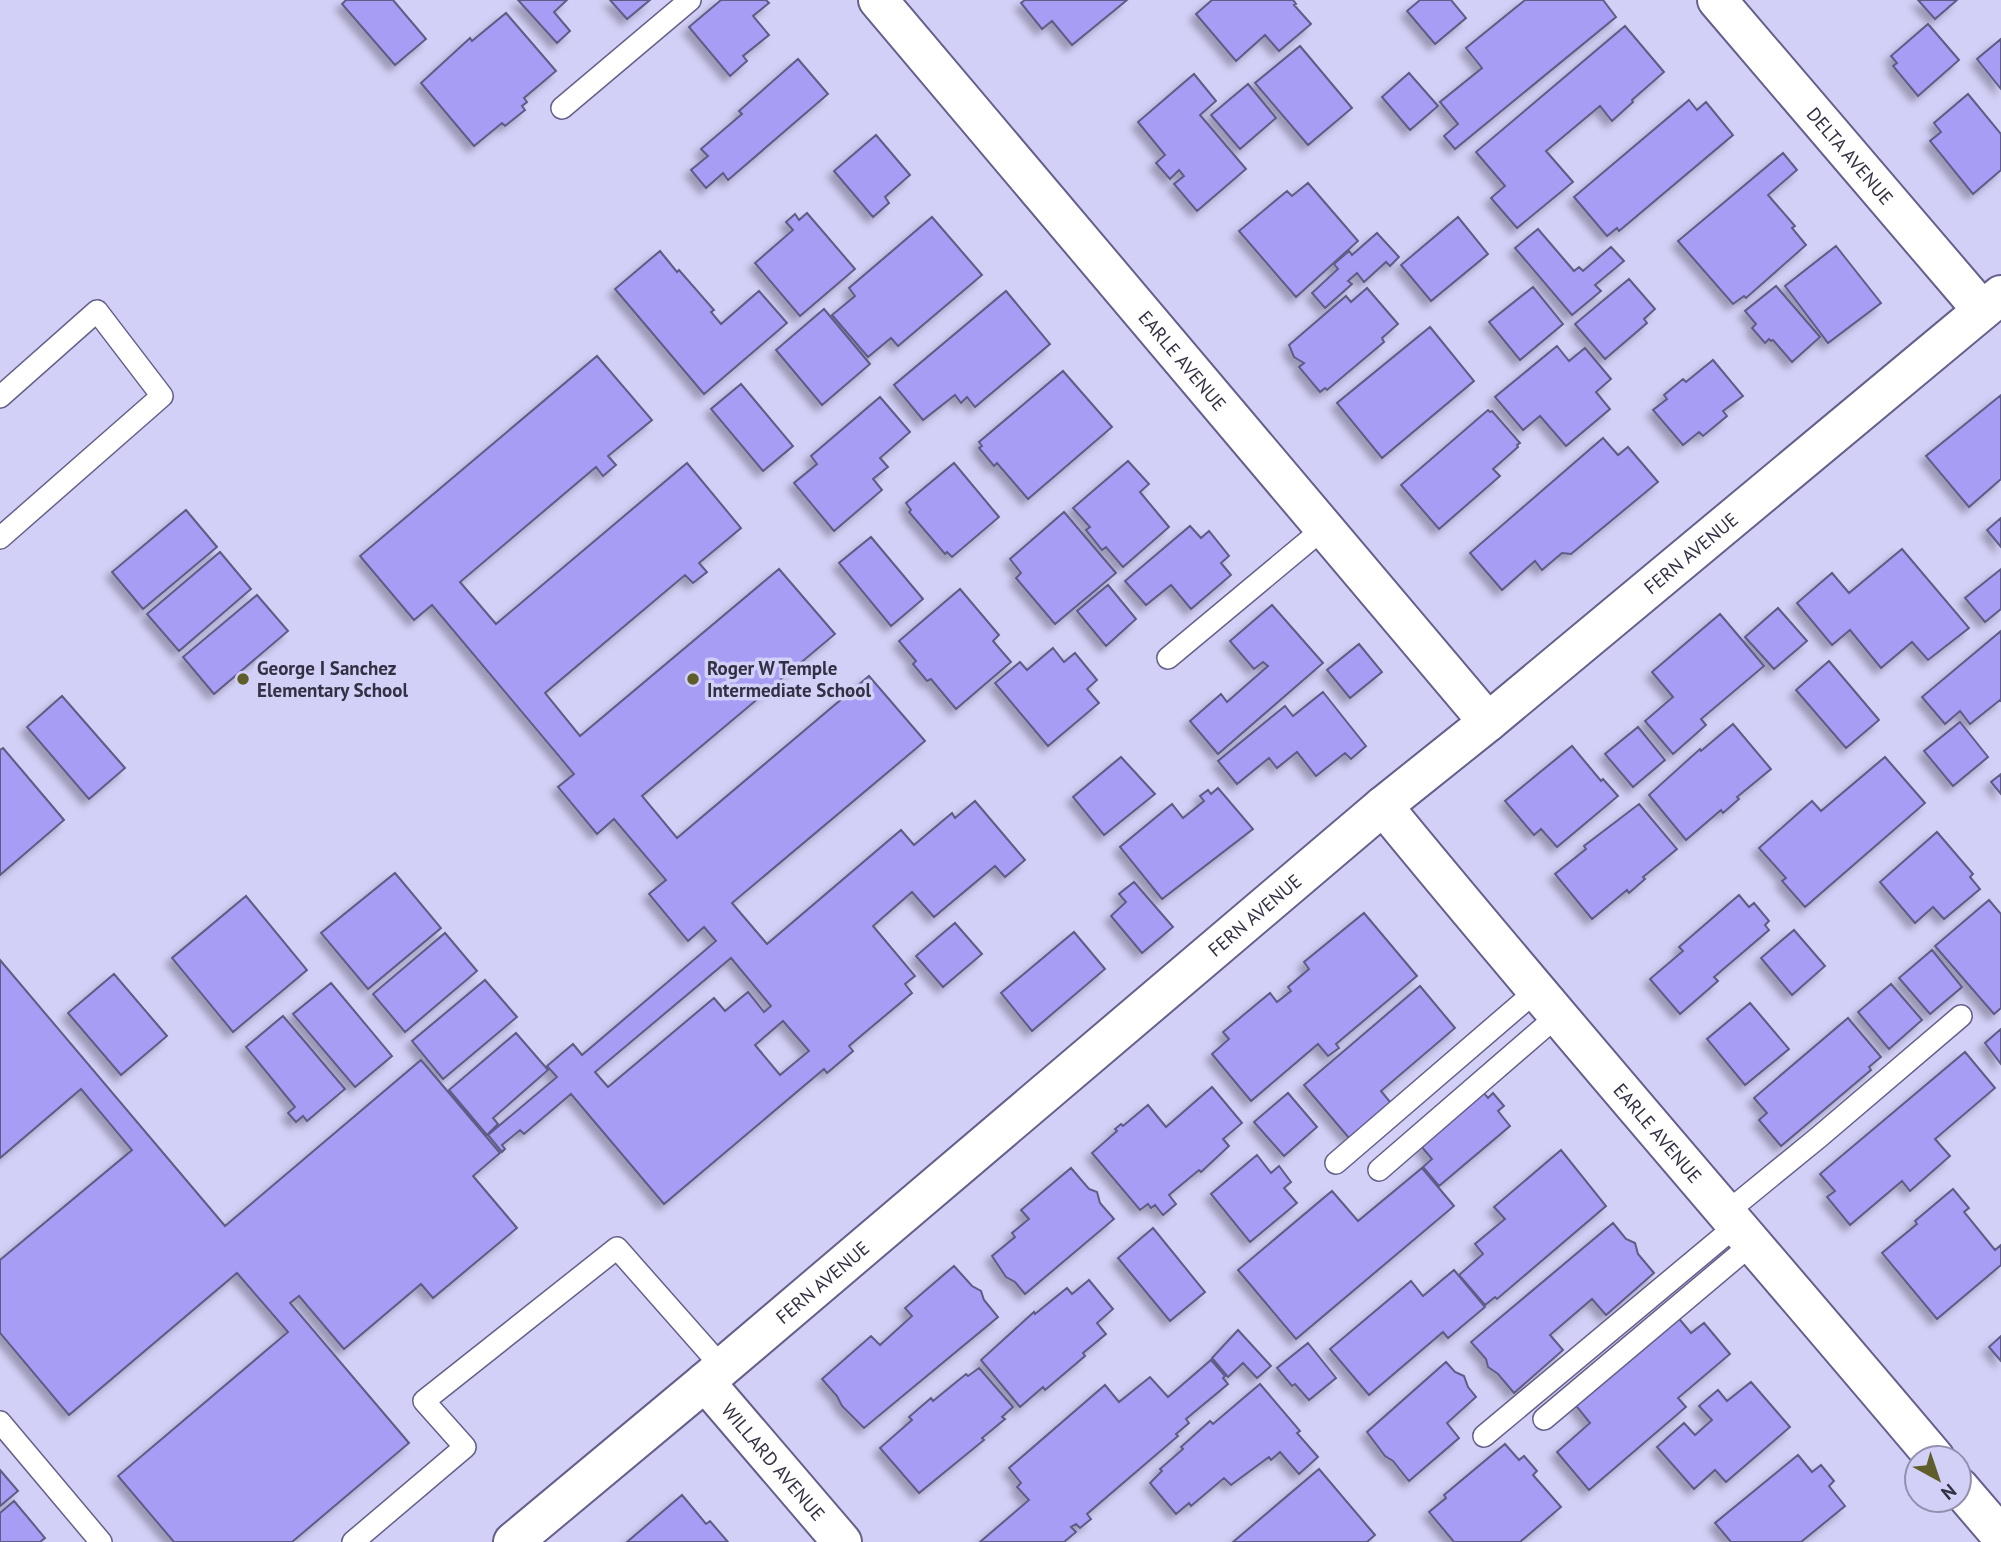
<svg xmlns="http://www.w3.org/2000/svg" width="2001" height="1542" font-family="'PT Sans',sans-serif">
	<defs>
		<filter id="shadow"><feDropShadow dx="-6" dy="6" stdDeviation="3.5" flood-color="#0004"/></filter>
	</defs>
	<rect width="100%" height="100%" fill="#d3d0f7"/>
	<path fill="#a79df5" stroke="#5f5b85" stroke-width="2" fill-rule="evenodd" filter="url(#shadow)" d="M346,0H393L426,39L395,65L342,4Z
		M518,0H567L554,12L570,31L557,43Z
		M610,0H650L627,19Z
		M721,0H766L769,3L753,16L769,35L743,56L747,61L730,76L689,27Z
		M1025,0H1127L1072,45L1052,21L1042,29L1021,3Z
		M1212,0H1293L1296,4L1294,5L1311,24L1279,51L1265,35L1236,61L1196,14Z
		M1420,0H1451L1466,18L1435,44L1407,11Z
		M1525,0H1603L1616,17L1455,149L1444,136L1458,124L1440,102L1482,68L1466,48Z
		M1918,0H1957L1935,19Z
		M506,13L556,71L524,98L527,102L522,106L525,110L505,126L502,123L474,146L421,83L470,38L472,41Z
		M1928,24L1959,60L1918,96L1893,66L1897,63L1891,56Z
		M1625,26L1664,72L1632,100L1633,102L1612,121L1600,106L1546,151L1573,182L1517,228L1491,198L1505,186L1476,152Z
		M2001,39V89L1977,59Z
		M1300,46L1352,108L1308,145L1255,83Z
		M798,59L828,94L728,180L723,173L706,188L691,170L708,156L701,149L742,114L739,111Z
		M1409,73L1438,106L1410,130L1382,97Z
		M1194,74L1216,101L1200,115L1246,169L1197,211L1174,184L1184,176L1179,170L1170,179L1156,163L1165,155L1138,122Z
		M1248,84L1276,118L1240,149L1211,115Z
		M1968,94L2001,134V170L1973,194L1930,141L1941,132L1934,123Z
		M1689,100L1697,110L1706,102L1733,135L1619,231L1617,228L1607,236L1574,197Z
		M876,135L910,175L885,197L889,203L873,217L834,171Z
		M1783,153L1797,170L1768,195L1795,226L1792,228L1806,245L1746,298L1744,296L1733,304L1678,241Z
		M1308,183L1358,241L1296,297L1239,231L1287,191L1292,196Z
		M807,213L855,269L800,316L755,263L793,230L786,222L795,214L799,220Z
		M932,217L982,275L898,346L891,338L868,357L832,315L855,296L849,288Z
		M1458,217L1488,254L1431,301L1401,265Z
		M1538,229L1574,271L1579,267L1583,271L1611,247L1624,261L1595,285L1601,291L1572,315L1515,248Z
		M1377,233L1399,257L1390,266L1386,262L1364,282L1357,273L1348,281L1352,284L1325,308L1312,293L1338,269L1334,264L1349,251L1352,255Z
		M1836,246L1881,303L1828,343L1785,286Z
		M660,251L677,272L679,270L714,310L711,312L721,324L759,291L787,323L704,394L615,289Z
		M1629,279L1655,309L1644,319L1647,323L1605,359L1575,324Z
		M1776,286L1820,337L1792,362L1773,340L1771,341L1769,339L1765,343L1752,328L1756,324L1745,311Z
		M1533,287L1563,324L1520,360L1489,322Z
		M1367,288L1398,324L1382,338L1384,342L1327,390L1325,388L1320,392L1299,367L1304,363L1294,357L1289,345L1346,296L1351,302Z
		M1006,291L1050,344L975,407L967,397L961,403L955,395L923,420L894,385Z
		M824,309L870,364L822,405L776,350Z
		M1430,327L1474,381L1382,458L1337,403Z
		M1557,346L1569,361L1585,348L1611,379L1596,392L1610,409L1566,446L1540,416L1523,430L1495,397Z
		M597,356L652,420L608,456L616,465L603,476L596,467L460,582L496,624L687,463L741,528L699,563L707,572L693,583L685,575L545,693L580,736L779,569L835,634L642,796L677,838L869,676L925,741L732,903L767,944L901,830L914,845L952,813L955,818L975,801L1025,860L1005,877L995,866L934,917L912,892L873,926L915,976L905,984L912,993L849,1046L853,1051L827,1073L824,1069L664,1204L571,1094L524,1134L520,1130L502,1145L505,1149L502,1152L488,1135L557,1077L547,1066L573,1044L582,1055L716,941L704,927L688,941L649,894L666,880L614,819L597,834L558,787L574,774L432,605L414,620L360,556ZM731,958L771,1006L764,1012L748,992L725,1011L714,998L608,1087L595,1072ZM783,1021L809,1051L780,1075L755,1045Z
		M1713,360L1743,396L1723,411L1727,416L1703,436L1699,432L1683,445L1653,410L1667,399L1664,395L1683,379L1686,382Z
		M1063,371L1112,427L1028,499L997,463L994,466L979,448L982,446L979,442Z
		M741,384L793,446L763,471L711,409Z
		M2001,395V479L1969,507L1926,456Z
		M880,397L910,432L880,458L888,467L873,479L882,490L834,531L794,483L817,464L811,456Z
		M1488,410L1490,412L1492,411L1520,443L1517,445L1518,447L1493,469L1500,476L1439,529L1401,485Z
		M1603,438L1618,455L1628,447L1658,482L1571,554L1562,553L1542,570L1535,561L1502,590L1470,553Z
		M1128,461L1149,484L1140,492L1169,527L1123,567L1106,547L1102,550L1086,530L1090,527L1073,508Z
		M954,463L999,517L952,557L947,552L945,554L909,512L911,510L906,503Z
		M186,510L217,547L143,609L112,572Z
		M1064,512L1116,573L1055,624L1016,578L1021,573L1010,559Z
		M2001,518V547L1987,530Z
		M1190,526L1201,538L1209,531L1229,556L1221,563L1231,575L1191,609L1171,585L1146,605L1125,581Z
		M871,537L923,599L891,626L839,563Z
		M1902,549L1969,628L1928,660L1912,642L1881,668L1850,630L1832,645L1797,603L1832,573L1849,593Z
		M220,552L251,589L179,651L147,614Z
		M2001,569V609L1985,622L1965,598Z
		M1108,585L1136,619L1106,646L1077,611Z
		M960,589L999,635L993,641L1011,662L956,709L931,679L927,681L913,664L916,661L899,641Z
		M257,595L288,631L214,694L183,657Z
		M1272,605L1323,663L1218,754L1190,721L1221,694L1227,702L1268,666L1263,662L1254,669L1230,641Z
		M1778,608L1807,641L1774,669L1745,637Z
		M1720,614L1764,666L1701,719L1706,725L1673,754L1645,721L1673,697L1652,672Z
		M2001,631V701L2000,700L1970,724L1960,711L1945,724L1922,697Z
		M1359,644L1382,672L1350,698L1327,670Z
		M1053,648L1064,662L1075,653L1097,680L1087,689L1099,703L1048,746L995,683L1020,662L1027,670Z
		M1829,661L1879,720L1846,748L1796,690Z
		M1323,692L1366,746L1351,759L1345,753L1316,776L1297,752L1277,768L1269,758L1237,784L1218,761L1285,706L1293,716Z
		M62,696L125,768L89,799L27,727Z
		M1960,722L1988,757L1953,786L1924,751Z
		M1733,724L1771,769L1737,797L1739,799L1723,813L1721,810L1686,840L1649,795L1700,749L1701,751Z
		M1638,727L1665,760L1633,787L1605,754Z
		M1572,746L1601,781L1603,779L1618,796L1557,847L1541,829L1534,835L1505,801Z
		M3,748L64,820L0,875V750Z
		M1121,757L1155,794L1104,835L1073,797Z
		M1885,757L1925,803L1805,907L1782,881L1786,878L1759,848L1812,801L1821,811Z
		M2001,774V794L1991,782Z
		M1218,788L1253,829L1162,899L1120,847L1172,804L1183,818L1204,801L1200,796L1208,790L1211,794Z
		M1639,804L1677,849L1643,877L1645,879L1629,893L1627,890L1592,919L1555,874L1586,849L1584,846Z
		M1937,832L1973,874L1970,877L1980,889L1944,919L1933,907L1915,923L1880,882Z
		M395,873L441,928L368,989L321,933Z
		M1134,882L1173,927L1142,953L1111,916L1126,902L1119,894Z
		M1739,895L1749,907L1754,903L1769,921L1765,925L1769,930L1714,977L1718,981L1680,1014L1650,979L1683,951L1679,947Z
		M246,896L307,970L233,1032L172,958Z
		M1989,900L2001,914V1008L1994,1014L1935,946Z
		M1364,913L1417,976L1336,1044L1339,1048L1328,1056L1318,1044L1251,1101L1212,1054L1229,1039L1223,1032L1270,993L1277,1002L1291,991L1288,987L1309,969L1304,962Z
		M955,923L982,954L943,987L916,956Z
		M1794,930L1825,966L1792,995L1761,958Z
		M1074,932L1105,969L1032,1031L1001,993Z
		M445,933L477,971L405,1032L373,994Z
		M1932,950L1962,987L1930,1014L1899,978Z
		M0,960L225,1226L421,1060L500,1153L473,1176L517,1228L433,1298L421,1284L344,1349L299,1296L290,1303L409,1443L292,1542H174L118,1476L288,1332L237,1273L69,1415L0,1333V1260L132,1150L81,1089L0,1158Z
		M114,974L167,1036L121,1075L68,1013Z
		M485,980L517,1017L443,1079L412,1041Z
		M331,983L392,1056L355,1087L293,1014Z
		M1891,984L1922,1020L1889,1049L1858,1012Z
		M1420,986L1455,1028L1381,1091L1391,1103L1349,1138L1304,1085Z
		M1750,1003L1789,1049L1745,1085L1707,1039Z
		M283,1016L345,1089L307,1121L303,1116L296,1122L288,1113L295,1107L246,1047Z
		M1848,1018L1881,1057L1869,1067L1871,1070L1781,1146L1759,1120L1767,1113L1754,1098Z
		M2001,1029V1064L1985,1043Z
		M516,1033L548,1070L493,1118L498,1124L487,1135L449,1090Z
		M1965,1052L1995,1088L1935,1139L1950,1156L1910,1191L1902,1181L1850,1225L1827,1197L1835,1191L1820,1174Z
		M1212,1087L1242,1123L1223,1139L1229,1146L1201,1172L1199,1170L1169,1195L1176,1204L1163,1215L1155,1205L1151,1208L1148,1204L1140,1210L1092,1153L1117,1131L1115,1129L1121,1124L1123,1126L1148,1105L1166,1127Z
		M1288,1093L1317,1127L1284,1156L1254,1122Z
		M1484,1093L1488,1098L1493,1093L1504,1106L1498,1111L1510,1126L1439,1186L1423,1167L1432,1159L1421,1146Z
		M1561,1150L1606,1206L1497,1299L1495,1297L1485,1305L1459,1275L1483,1254L1475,1244L1505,1219L1494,1207Z
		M1257,1155L1271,1173L1279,1166L1291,1182L1284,1188L1297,1203L1250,1242L1211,1194Z
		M1071,1168L1089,1189L1097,1192L1100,1203L1114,1219L1025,1294L1015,1282L1006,1277L992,1256L1015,1237L1012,1233L1029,1219L1021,1210Z
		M1422,1168L1454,1206L1296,1339L1238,1270L1332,1191L1358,1221Z
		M1953,1189L1969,1208L1964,1212L1995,1250L2001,1245V1265L1937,1319L1882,1253L1917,1224L1915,1221Z
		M1613,1223L1626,1239L1635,1243L1638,1254L1654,1273L1606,1315L1592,1299L1550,1335L1563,1350L1514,1393L1498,1374L1488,1367L1486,1359L1471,1342Z
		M1153,1228L1205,1292L1170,1321L1118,1258Z
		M954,1266L972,1286L981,1291L984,1300L998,1317L864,1428L842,1406L837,1396L822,1379L871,1336L880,1345L912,1316L905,1308Z
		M1454,1270L1485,1307L1448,1338L1443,1332L1369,1395L1330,1349L1411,1281L1423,1296Z
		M1089,1280L1113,1309L1097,1323L1106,1334L1083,1353L1085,1356L1045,1390L1043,1387L1020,1407L981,1360L1034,1312L1035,1314L1067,1288L1072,1294Z
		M1676,1315L1691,1333L1704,1323L1730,1354L1678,1398L1686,1407L1589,1490L1557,1452L1590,1423L1573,1402Z
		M1238,1330L1271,1366L1257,1378L1243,1363L1228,1377L1212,1358Z
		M2001,1336V1361L1989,1347Z
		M1308,1343L1336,1378L1309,1400L1295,1384L1292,1386L1277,1368Z
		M1211,1360L1225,1376L1223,1378L1228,1384L1186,1419L1189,1423L1176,1434L1178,1436L1087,1514L1091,1519L1080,1528L1076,1524L1071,1527L1076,1532L1064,1542H980L1029,1500L1017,1487L1021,1483L1009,1468L1105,1385L1119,1402L1150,1377L1168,1397Z
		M1446,1362L1455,1372L1464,1376L1468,1387L1476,1397L1447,1423L1459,1438L1409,1481L1393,1461L1385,1456L1367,1432Z
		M979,1368L1013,1407L1002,1417L1005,1419L982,1438L984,1440L919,1493L880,1448L912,1420L909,1417L931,1398L933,1401L966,1374L968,1376Z
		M1751,1382L1790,1427L1726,1482L1715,1470L1694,1489L1657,1447L1684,1423L1695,1435L1712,1420L1699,1406L1718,1390L1727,1401Z
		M1260,1384L1300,1431L1297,1433L1318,1457L1299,1474L1280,1452L1271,1460L1269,1457L1231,1485L1224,1478L1191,1506L1189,1503L1176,1514L1150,1483L1162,1471L1160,1469L1183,1449L1181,1447L1210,1421L1213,1424Z
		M1505,1444L1519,1460L1524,1456L1537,1471L1533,1475L1561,1507L1520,1542H1454L1429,1512L1446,1498L1444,1495Z
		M1798,1455L1812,1472L1821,1465L1834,1481L1829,1486L1845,1506L1801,1542H1731L1715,1523Z
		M1319,1469L1375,1535L1367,1542H1233Z
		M0,1470L18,1491L0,1506Z
		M682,1495L706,1524L710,1521L728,1542H627Z
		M14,1501L45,1538L40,1542H0V1513Z"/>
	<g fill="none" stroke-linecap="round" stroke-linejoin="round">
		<defs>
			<path id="service" d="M562,108L690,0
				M0,397L97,311L162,396L0,538
				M1168,658L1324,528
				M1336,1163L1536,991
				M1379,1170L1556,1017
				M1726,1213L1819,1137L1961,1016
				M1544,1419L1753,1243
				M0,1422L101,1542
				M1484,1436L1737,1225
				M353,1542L465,1447L424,1401L617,1248L722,1367"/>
			<g id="minor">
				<path id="s1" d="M878,0L1488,722"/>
				<path id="s2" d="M1717,0L1982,310"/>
				<path id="s3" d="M1383,806C1564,1027 1751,1240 1935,1458"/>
				<path id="s4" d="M705,1382L842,1542"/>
				<path d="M1959,1487L2001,1536"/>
				<path id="s5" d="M513,1542L705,1382L1383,806L1488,722L2001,295"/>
			</g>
		</defs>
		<use href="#service" stroke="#64608b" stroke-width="24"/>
		<use href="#minor" stroke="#64608b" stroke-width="42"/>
		<use href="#service" stroke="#fff" stroke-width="21"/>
		<use href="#minor" stroke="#fff" stroke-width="38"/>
	</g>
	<g fill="#5f5e2b" stroke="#d3d0f7" stroke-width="2.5">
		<circle cx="243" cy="679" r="7"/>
		<circle cx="693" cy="679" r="7"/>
	</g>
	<g text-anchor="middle" stroke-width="7" stroke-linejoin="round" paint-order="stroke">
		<g font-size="19" fill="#323144" stroke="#d3d0f7">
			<text dy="7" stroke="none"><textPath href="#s2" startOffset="205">DELTA AVENUE</textPath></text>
			<text dy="7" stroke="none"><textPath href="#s1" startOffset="472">EARLE AVENUE</textPath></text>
			<text dy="7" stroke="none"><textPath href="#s5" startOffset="1538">FERN AVENUE</textPath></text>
			<text dy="7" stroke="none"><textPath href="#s5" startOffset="971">FERN AVENUE</textPath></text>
			<text dy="7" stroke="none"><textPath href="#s3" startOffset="427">EARLE AVENUE</textPath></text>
			<text dy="7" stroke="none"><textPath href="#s5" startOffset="404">FERN AVENUE</textPath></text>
			<text dy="7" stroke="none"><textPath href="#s4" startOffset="105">WILLARD AVENUE</textPath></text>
		</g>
		<g font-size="19" font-weight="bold" fill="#323144" stroke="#d3d0f7" text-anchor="start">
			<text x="257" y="675">George I Sanchez<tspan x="257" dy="22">Elementary School</tspan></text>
			<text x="707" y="675">Roger W Temple<tspan x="707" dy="22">Intermediate School</tspan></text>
		</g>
	</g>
	<g transform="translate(1938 1479) rotate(140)"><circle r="33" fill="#d3d0f7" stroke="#9390af" stroke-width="2"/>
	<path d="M0-5L12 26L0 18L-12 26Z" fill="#5f5e2b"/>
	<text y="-10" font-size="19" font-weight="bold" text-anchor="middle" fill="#323144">N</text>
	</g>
</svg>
